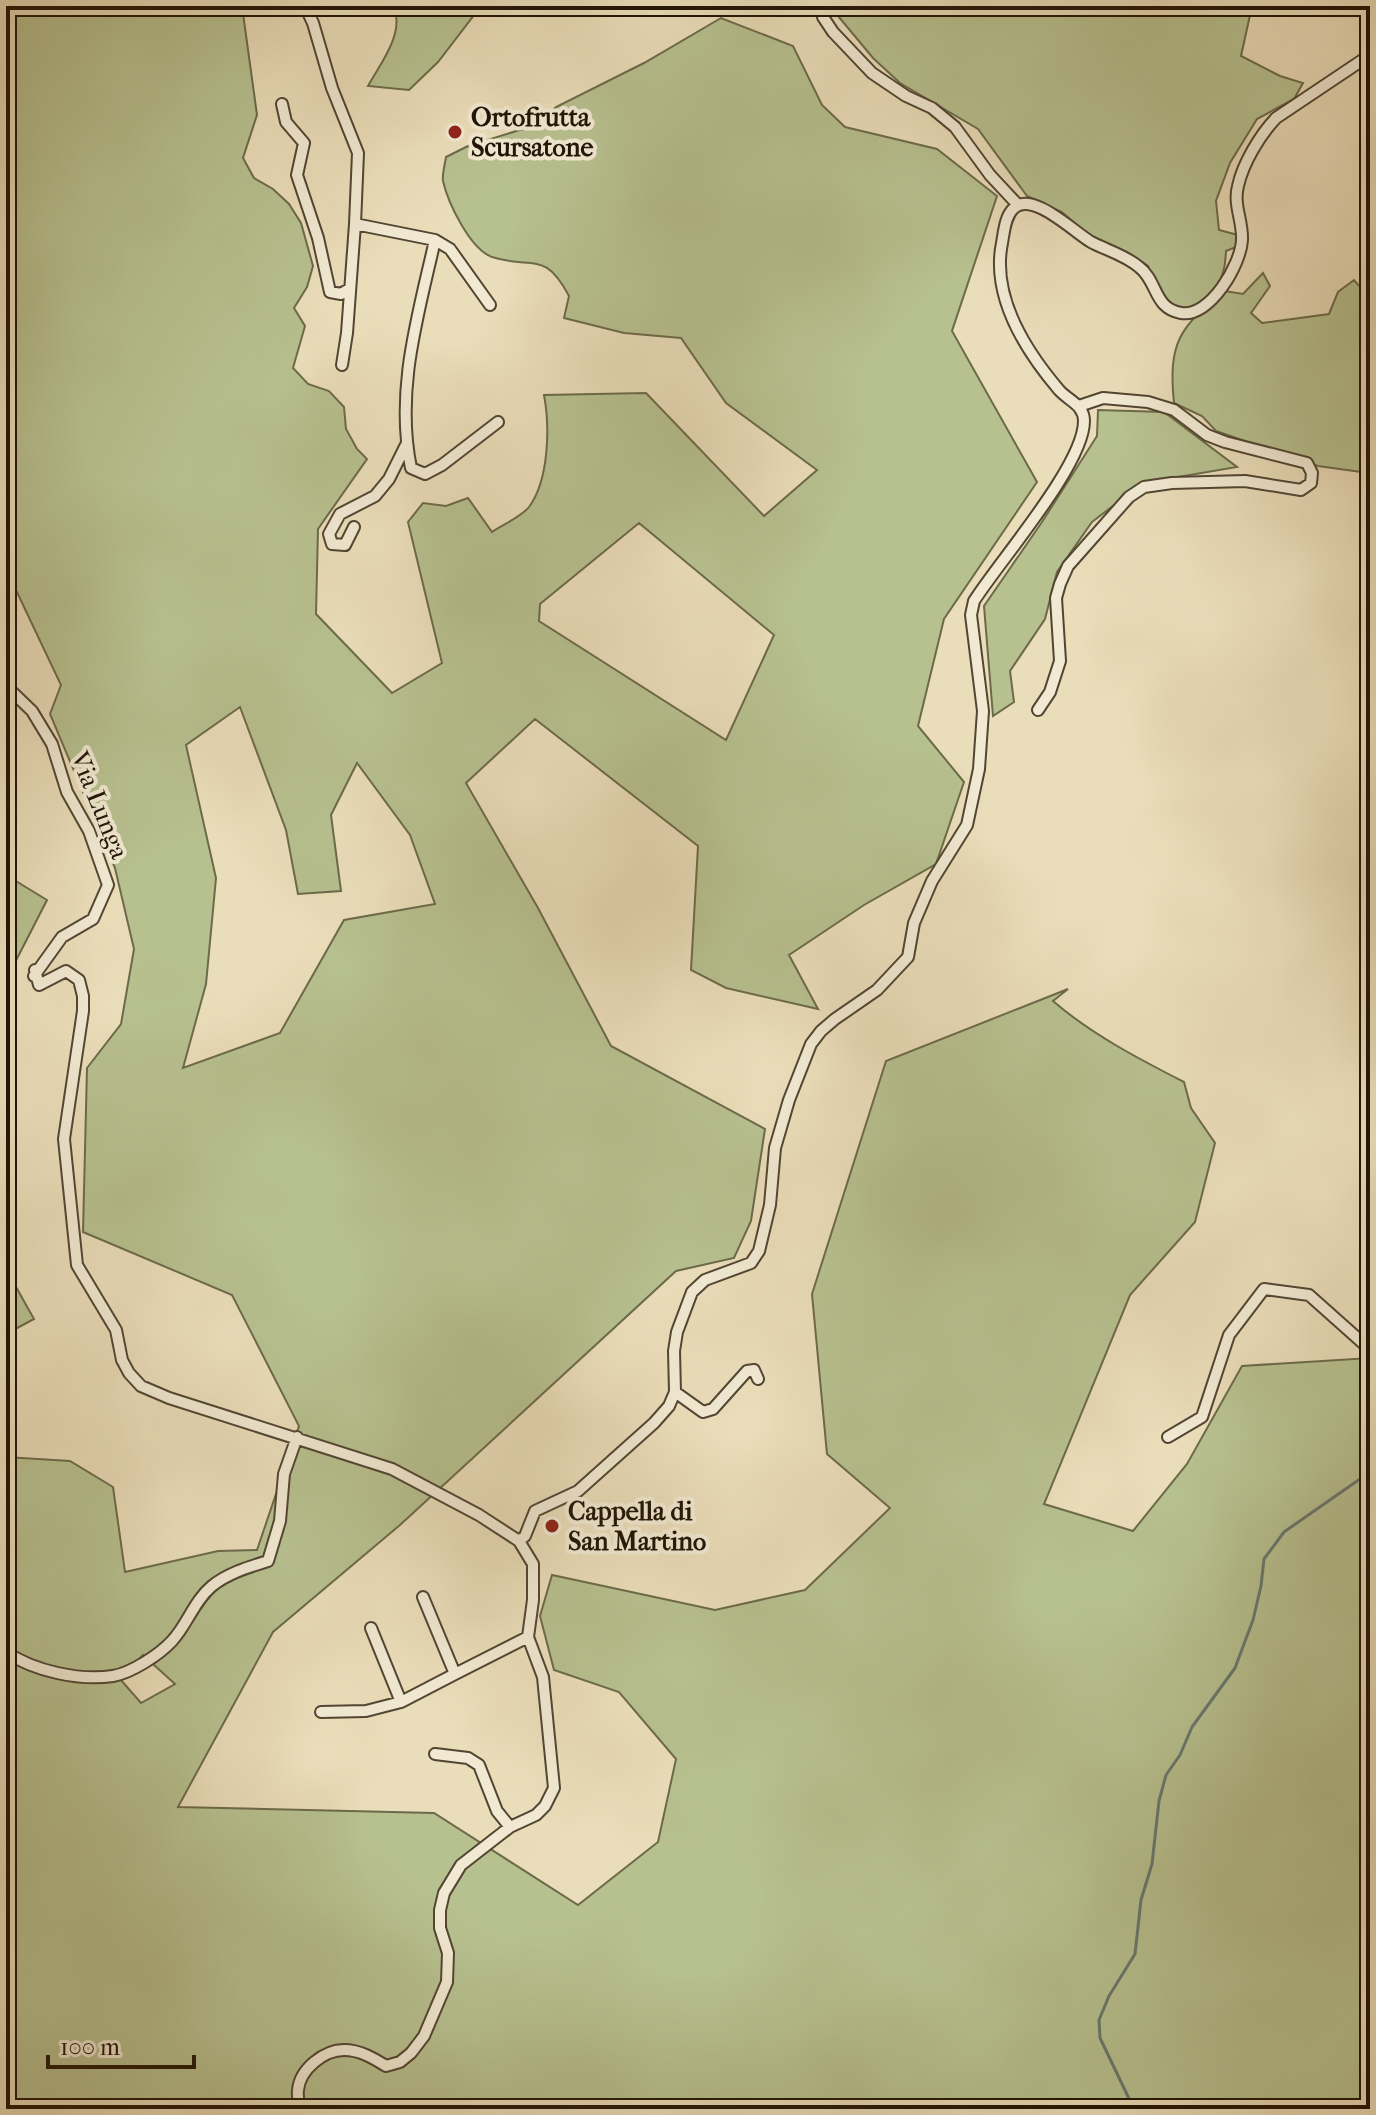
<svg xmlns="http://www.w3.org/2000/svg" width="1376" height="2115" font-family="'IM FELL French Canon',serif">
	<rect width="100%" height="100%" fill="#eaddb9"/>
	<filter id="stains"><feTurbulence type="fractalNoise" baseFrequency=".0025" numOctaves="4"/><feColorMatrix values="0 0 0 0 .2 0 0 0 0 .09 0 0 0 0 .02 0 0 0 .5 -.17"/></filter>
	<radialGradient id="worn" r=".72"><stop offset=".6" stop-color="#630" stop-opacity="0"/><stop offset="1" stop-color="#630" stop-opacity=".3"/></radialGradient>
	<path fill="#b7c08f" stroke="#6c6a4a" stroke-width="2" fill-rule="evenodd" d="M6,6H242L257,115L243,158L254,178L273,189L289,204L301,223L313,266L307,287L294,308L305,326L293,368L308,384L329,391L344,407L346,429L357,449L367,459L318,529L316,614L392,693L442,663L408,522L423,503L446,506L468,498L492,532C502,525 521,517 529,507C549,480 550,427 544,395L646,393L764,516L817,470L726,403L681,338L624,333L564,318L569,296C544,249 532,270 492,257C470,249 448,203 443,181C442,174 445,164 446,157L468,146L539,124L556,107L644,63L721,18L793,46L822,105L845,127L937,149L997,196L952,331L1037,482L944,619L918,726L964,782L936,864L864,905L789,955L818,1009L726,988L691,970L698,846L535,719L466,783L538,908L611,1046L765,1129L751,1221L734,1258L676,1271L400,1525L273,1632L178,1807L434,1813L578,1905L658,1842L676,1759L619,1692L554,1670L540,1616L552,1575L715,1610L805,1590L890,1508L827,1454L812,1294L886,1061L1068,989L1053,1001C1091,1034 1139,1059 1184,1082L1191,1108L1215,1143L1195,1222L1130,1295L1044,1504L1133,1531L1187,1464L1242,1366L1370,1358V2109H6V1709L12,1710L6,1694V1457L70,1461L113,1487L125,1572L218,1551L257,1550L299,1426L232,1295L83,1232L87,1068L121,1024L134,949L115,868L50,714L61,685L6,569ZM639,523L774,635L726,740L539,621L540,604ZM240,707L286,830L298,894L341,891L331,815L357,763L410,835L435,904L344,920L280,1033L183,1068L206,984L216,878L186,745ZM143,1655L175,1684L141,1703L120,1679Z
		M393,6H481L438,62L409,90L368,86C380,64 406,32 393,6Z
		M832,6H1252L1241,56L1280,76L1303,83L1294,99L1257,119L1230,163L1216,201L1219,230L1238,235L1236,247L1226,251C1225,284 1215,293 1189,310L1167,304L1159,294L1148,266L1128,253L1086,233L1062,212L1027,196L978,129L900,83L873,58L833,10Z
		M1263,273L1270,286L1251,313L1262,323L1329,314L1338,292L1354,280L1361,288L1370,287V469L1361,472L1318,466L1216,431L1202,416L1174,403C1168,343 1179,327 1225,291L1243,294Z
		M1098,410L1164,412L1237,467L1143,483L1092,522L1057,572L1045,619L1010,671L1014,702L993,716L984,606L1042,522L1097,436Z
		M6,875L47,900L6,980Z
		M6,1269L34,1319L6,1334Z"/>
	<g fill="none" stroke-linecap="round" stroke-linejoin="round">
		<path stroke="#68786e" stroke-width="3" d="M1134,2109L1100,2038L1099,2020L1109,1996L1135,1954L1141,1900L1152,1864L1159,1801L1166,1775L1180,1755L1192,1727L1235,1668L1253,1620L1261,1586L1264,1559L1284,1532L1370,1472"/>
		<defs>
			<path id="minor" d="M305,6L313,23L332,88L358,153L355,224L435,240C418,316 395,390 411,468L425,474L442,465L498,422
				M823,6V17L833,32L872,73L906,96L932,108L955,127L990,175L1018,205
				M282,104L286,122L304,143L297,175L318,238L330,292L341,294L349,289
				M435,240L450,249L490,305
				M342,365L347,333L355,224
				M354,527L345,545L332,544L329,534L340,514L375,496L389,479L406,445
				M6,686L32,711L52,744L67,792L89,831L108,885L93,919L62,937L34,976
				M1038,710L1050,692L1060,661L1056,598L1060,584L1068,566L1129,497L1144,487L1172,483L1245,481L1301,490L1311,483L1312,473L1307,463L1225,442L1207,435L1174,410L1148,402L1103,398L1079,406
				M35,970L39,985L66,971L79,980L83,996V1011L64,1139L77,1265L116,1330L122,1360L129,1373L141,1386L169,1398L392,1469L479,1515L519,1541L533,1564V1600L528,1637L543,1677L554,1788L545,1806L536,1815L510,1827L461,1865L444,1893L440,1910V1928L448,1953L447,1982L424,2036L411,2053L400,2062L386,2066C373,2058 360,2050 344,2050C324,2050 300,2069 298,2090C297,2096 299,2103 300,2109
				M675,1392L703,1412L713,1409L747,1371L754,1370L758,1379
				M1168,1437L1202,1417L1229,1335L1264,1289L1309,1295L1364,1344L1370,1339
				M519,1541L525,1536L535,1511L578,1491L654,1423L669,1406L675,1392L674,1351L677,1332L692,1292L705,1280L751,1263L759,1251L770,1205L775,1148L789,1100L811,1044L821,1031L835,1019L877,990L908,957L914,923L932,881L967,825L979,769L983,711L971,615L974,601C1000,560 1084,465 1084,421C1084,405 1069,401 1059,390C1025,350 991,297 1002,243C1004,232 1005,217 1013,209C1031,189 1075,233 1091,242C1106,250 1125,255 1139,267C1158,281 1153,308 1181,313C1210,318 1241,264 1242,240C1243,221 1233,205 1238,186C1243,163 1260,135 1276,118L1370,55
				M423,1597L455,1674L528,1637
				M371,1628L401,1702
				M6,1652C34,1671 79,1681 113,1676C131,1673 159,1655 172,1641C187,1625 194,1601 212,1586C228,1573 249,1567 268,1561L280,1521L284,1474L297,1437
				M321,1712L366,1711L401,1702L455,1674
				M435,1754L468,1758L479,1765L497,1811L510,1827"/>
		</defs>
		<use href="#minor" stroke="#524633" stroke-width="14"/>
		<use href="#minor" stroke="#f1e9d2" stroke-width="10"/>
	</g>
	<g fill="#8f2418" stroke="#f1e9d2" stroke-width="3">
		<circle cx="455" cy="132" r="8"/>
		<circle cx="552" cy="1526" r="8"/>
	</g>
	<g text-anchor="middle" stroke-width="8" stroke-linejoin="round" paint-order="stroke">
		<g font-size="26" font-weight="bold" fill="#201406" stroke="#f1e9d2" text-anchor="start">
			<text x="471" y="126">Ortofrutta<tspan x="471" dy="30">Scursatone</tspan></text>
			<text x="568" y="1520">Cappella di<tspan x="568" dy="30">San Martino</tspan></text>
		</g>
		<g font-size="26" fill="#201406" stroke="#f1e9d2">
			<text transform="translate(100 805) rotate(68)" y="9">Via Lunga</text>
		</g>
	</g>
	<rect width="1376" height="2115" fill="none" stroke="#eaddb9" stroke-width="32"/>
	<rect x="8" y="8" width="1360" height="2099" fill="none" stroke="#201406" stroke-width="4"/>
	<rect x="16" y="16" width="1344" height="2083" fill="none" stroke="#201406" stroke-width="2"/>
	<path d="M48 2055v12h146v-12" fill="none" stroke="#201406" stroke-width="4"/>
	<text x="60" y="2055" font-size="24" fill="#201406" stroke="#f1e9d2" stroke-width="6" paint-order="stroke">100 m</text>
	<rect width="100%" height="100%" filter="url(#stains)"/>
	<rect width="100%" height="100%" fill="url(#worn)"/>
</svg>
